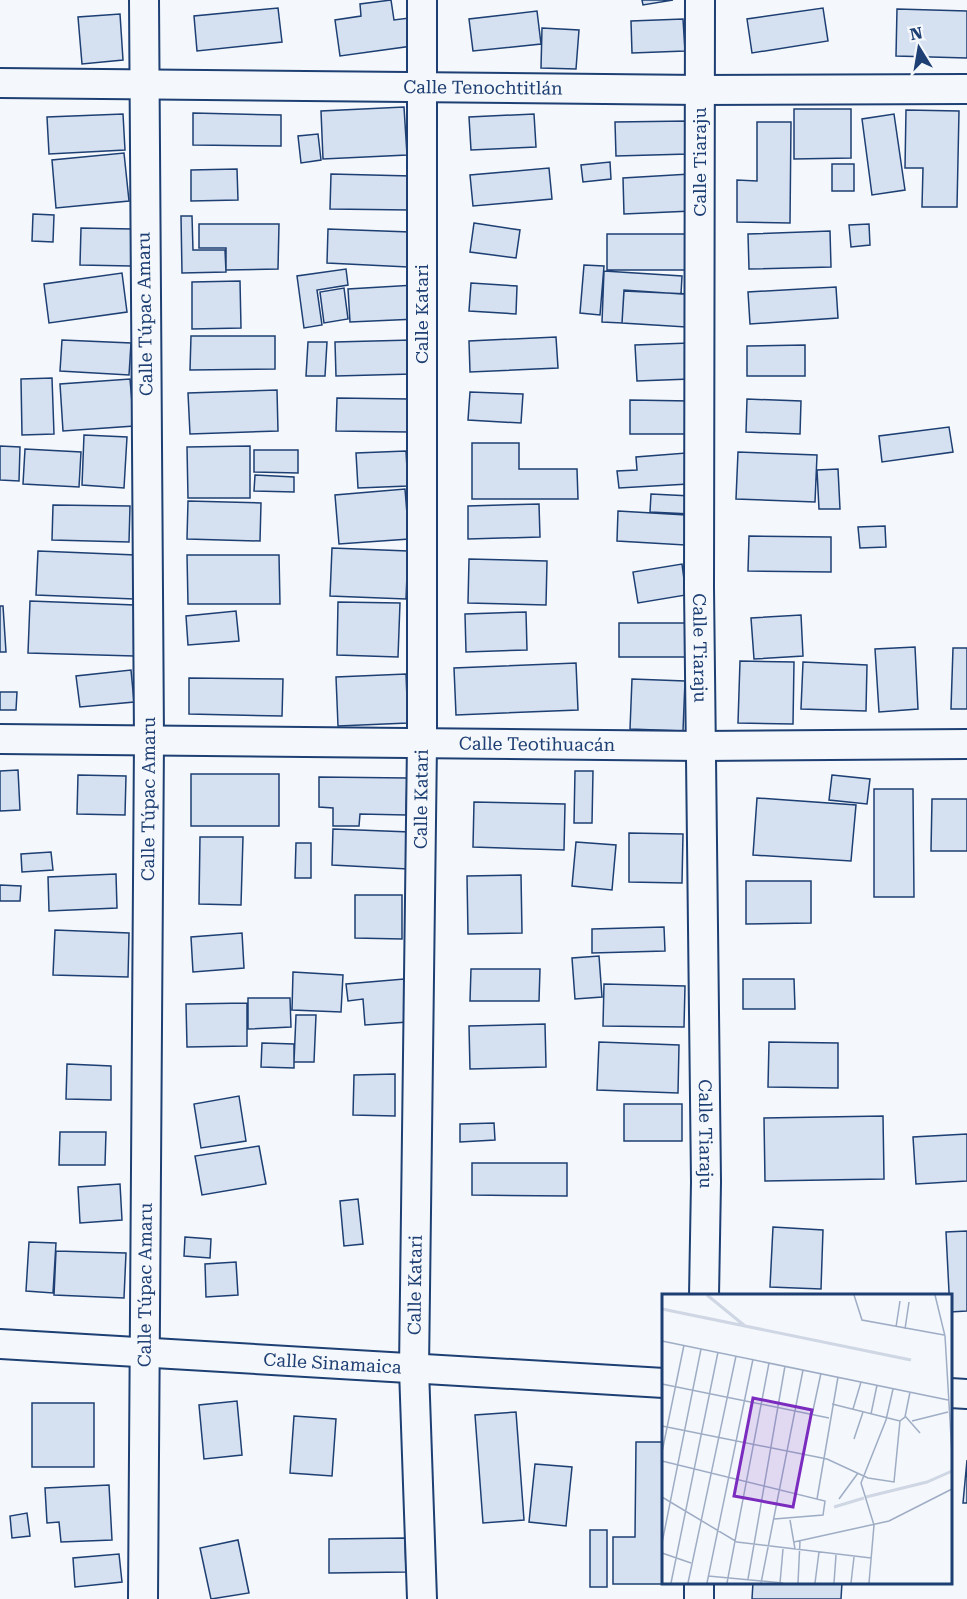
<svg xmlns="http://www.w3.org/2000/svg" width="967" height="1599" font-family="'Roboto Serif',serif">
	<rect width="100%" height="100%" fill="#f4f7fb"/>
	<path fill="#d5e0f0" stroke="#1d3f73" stroke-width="1.5" d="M391,0L394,20L409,18L412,46L340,56L335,20L361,16L360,4Z
		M642,0H673L643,5Z
		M278,8L282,42L197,51L194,16Z
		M823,8L828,41L752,53L747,19Z
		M897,9L967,11V58L896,56Z
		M537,11L541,44L473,51L469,19Z
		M120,14L123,60L82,64L78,17Z
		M683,19L685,51L632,53L631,21Z
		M542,28L579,30L576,69L541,68Z
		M404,107L407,155L323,159L321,111Z
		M794,109H851V158L794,159Z
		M906,110L959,111L957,207H922L923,168H905Z
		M193,113L281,115V146L193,145Z
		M123,114L125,150L49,154L47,117Z
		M534,114L536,147L471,150L469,117Z
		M894,114L905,190L872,195L862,119Z
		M688,121V154L616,156L615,122Z
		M757,122H791L790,223L737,222V180L757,181Z
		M318,134L321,160L301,163L298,136Z
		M124,153L129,201L56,208L52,160Z
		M610,162L611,179L583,182L581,165Z
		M832,164H854V191H832Z
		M549,168L552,199L473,206L470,175Z
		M237,169L238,200L191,201V170Z
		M331,174L411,176L410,210L330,209Z
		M690,174L692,211L624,214L623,178Z
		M33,214L54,215L53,242L32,241Z
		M181,216H192L193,250H225L226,272L182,273Z
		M474,223L520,230L516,258L470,252Z
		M199,224H279L278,269L226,270V248H199Z
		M869,224L870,245L851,247L849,225Z
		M81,228L132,229L131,266L80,265Z
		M328,229L410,232L408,267L327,263Z
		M830,231L831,267L749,269L748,234Z
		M607,234H687V270H607Z
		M584,265L604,266L600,315L580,313Z
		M346,269L348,285L317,290L322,325L304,328L297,276Z
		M604,271L682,276L681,294L624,290L622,323L602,322Z
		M122,273L127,312L49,323L44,284Z
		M240,281L241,328L192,329V282Z
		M471,283L517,286L516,314L469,311Z
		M415,285L417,319L350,322L348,289Z
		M836,287L838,318L750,324L748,292Z
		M344,288L348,319L324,323L320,292Z
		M624,291L688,294L686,327L622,323Z
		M191,336H275V369L190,370Z
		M556,337L558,368L470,372L469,341Z
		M62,340L131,343L129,375L60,371Z
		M412,340V374L336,376L335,342Z
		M308,342H327L325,376H306Z
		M689,343L690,379L637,381L635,345Z
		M805,345V376H747V346Z
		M52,378L54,434L22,435L21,379Z
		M130,379L134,426L63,431L60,384Z
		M277,390L278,431L190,434L188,393Z
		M470,392L523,394L521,423L468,420Z
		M337,398L409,399L408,432L336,431Z
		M747,399L801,401L800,434L746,432Z
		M630,400L690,401L689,434H630Z
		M949,427L953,452L882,462L879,436Z
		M84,435L127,437L124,488L82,485Z
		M472,443H519V469H577L578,499H472Z
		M0,446L20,447L19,481L0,480Z
		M250,446V498H188L187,447Z
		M25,449L81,452L79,487L23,484Z
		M254,450H298V473L254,472Z
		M406,451L408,486L358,488L356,453Z
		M738,452L817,455L815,502L736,499Z
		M686,453L688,484L619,488L617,471L637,470L636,457Z
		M838,469L840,509H819L817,470Z
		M255,475L294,477V492L254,491Z
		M405,489L409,539L339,544L335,495Z
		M651,494L691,496V514L650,512Z
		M188,501L261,503L260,541L187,539Z
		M539,504L540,537L468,539V506Z
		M53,505L130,506L129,542L52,540Z
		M618,511L686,515L685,545L617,541Z
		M885,526L886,547L860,548L858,527Z
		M749,536L831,537V572L748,571Z
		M332,548L408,551L406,599L330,596Z
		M38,551L136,555L134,599L36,595Z
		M187,555H279L280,604H188Z
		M469,559L547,561L546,605L468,603Z
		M682,564L686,595L638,603L633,572Z
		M30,601L135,605L134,656L28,653Z
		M338,602L400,603L398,657L337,655Z
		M0,606H3L6,652H0Z
		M236,611L239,641L188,645L186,616Z
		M526,612L527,650L466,652L465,614Z
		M801,615L803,656L754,659L751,618Z
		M619,623H686V657H619Z
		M915,647L918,709L879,712L875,649Z
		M953,648H967V709H951Z
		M740,661L794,662L793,724L738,723Z
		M803,662L867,665L866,711L801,709Z
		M576,663L578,710L456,715L454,668Z
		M131,670L134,702L80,707L76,676Z
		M406,674L408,723L338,726L336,677Z
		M189,678L283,679L282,716L189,714Z
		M632,679L685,681L683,731L630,729Z
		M0,692H17L16,710H0Z
		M18,770L20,810L0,811V771Z
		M575,771H593L592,823H574Z
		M191,774H279V826H191Z
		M78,775L126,776L125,815L77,814Z
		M832,775L870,779L867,804L829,800Z
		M319,777L407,778L406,815L360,814L359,826H333V808L319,807Z
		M874,789H913L914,897H874Z
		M757,798L856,805L851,861L753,855Z
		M932,799H967V851H931Z
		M474,802L565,804L564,850L473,847Z
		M333,829L410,832L408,869L332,865Z
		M629,833L683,834L682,883L629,882Z
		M200,837H243L241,905L199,904Z
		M576,842L616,845L612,890L572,886Z
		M296,843H311V878H295Z
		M51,852L53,870L22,872L21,854Z
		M116,874L117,908L49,911L48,877Z
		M521,875L522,933L468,934L467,876Z
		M746,881H811V923L746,924Z
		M0,885L21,886L20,901H0Z
		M355,895H402V939L355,938Z
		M664,927L665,951L592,953V929Z
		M55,930L129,933L128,977L53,975Z
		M242,933L244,968L193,972L191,937Z
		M599,956L602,997L575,999L572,958Z
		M471,969H540L539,1001H470Z
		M293,972L343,975L341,1012L292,1010Z
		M404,979L408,1022L365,1025L363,999L348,1001L346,984Z
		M743,979H794L795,1009H743Z
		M604,984L685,986L684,1027L603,1026Z
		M248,998H290L291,1027L248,1029Z
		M247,1003V1046L187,1047L186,1004Z
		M296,1015H316L314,1062H294Z
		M545,1024L546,1067L470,1069L469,1026Z
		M599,1042L679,1045L678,1093L597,1090Z
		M769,1042L838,1043V1088L768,1087Z
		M262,1043L294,1044V1068L261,1067Z
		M67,1064L111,1066V1100L66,1099Z
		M395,1074V1116L353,1115L354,1075Z
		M239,1096L246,1141L201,1148L194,1104Z
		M624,1104H682V1141H624Z
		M883,1116L884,1179L765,1181L764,1118Z
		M494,1123L495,1140L460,1142V1124Z
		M60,1132H106L105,1165H59Z
		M967,1134V1181L916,1184L913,1137Z
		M259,1146L266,1184L202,1195L195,1156Z
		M472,1163H567V1196L472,1195Z
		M120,1184L122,1220L80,1223L78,1187Z
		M358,1199L363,1244L344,1246L340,1201Z
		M773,1227L823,1230L821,1289L770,1287Z
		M967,1231V1311L950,1312L946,1232Z
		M185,1237L211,1239L210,1258L184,1256Z
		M29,1242L56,1243L53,1293L26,1291Z
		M56,1251L126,1253L124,1298L54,1295Z
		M236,1262L238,1295L206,1297L205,1264Z
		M237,1401L242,1455L204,1459L199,1405Z
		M32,1403H94V1467H32Z
		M516,1412L524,1520L483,1523L475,1415Z
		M294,1416L336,1419L332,1476L290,1473Z
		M636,1442H664V1582L684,1584H613V1537H635Z
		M967,1460V1503H963Z
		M535,1464L572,1467L566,1526L529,1522Z
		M109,1485L112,1540L61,1542L59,1522L47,1523L45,1488Z
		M27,1513L30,1536L12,1538L10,1516Z
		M590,1530H607V1587H590Z
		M405,1538L406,1572L329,1573V1539Z
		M238,1540L249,1593L211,1599L200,1548Z
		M119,1554L122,1582L75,1587L73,1558Z
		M753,1582H842L841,1599H752Z"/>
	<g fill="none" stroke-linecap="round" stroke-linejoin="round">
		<defs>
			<g id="street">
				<path id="s1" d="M700,0L699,588L706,1182L704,1296"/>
				<path id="s2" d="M0,83L700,90L967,89"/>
				<path id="s3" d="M0,739L701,746L967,744"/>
				<path id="s4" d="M0,1344L664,1383"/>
				<path d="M950,1393L967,1394"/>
				<path id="s5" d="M143,1599L149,740L144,0"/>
				<path id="s6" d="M422,1599L414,1369L422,743V0"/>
				<path d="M699,1599V1582"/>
			</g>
		</defs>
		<use href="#street" stroke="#1d3f73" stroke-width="32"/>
		<use href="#street" stroke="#f4f7fb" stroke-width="28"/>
	</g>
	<g text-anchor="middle" stroke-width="4.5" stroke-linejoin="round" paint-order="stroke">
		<g font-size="18" fill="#1d3f73" stroke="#f4f7fb">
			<text dy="6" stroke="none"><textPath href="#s2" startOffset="483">Calle Tenochtitlán</textPath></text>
			<text transform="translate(700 162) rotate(-90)" y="6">Calle Tiaraju</text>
			<text transform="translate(145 314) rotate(-91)" y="6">Calle Túpac Amaru</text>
			<text transform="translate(422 314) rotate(-90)" y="6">Calle Katari</text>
			<text dy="6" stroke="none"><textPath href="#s1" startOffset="648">Calle Tiaraju</textPath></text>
			<text dy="6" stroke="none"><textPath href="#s3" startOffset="537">Calle Teotihuacán</textPath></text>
			<text dy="6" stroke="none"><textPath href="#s5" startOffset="800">Calle Túpac Amaru</textPath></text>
			<text dy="6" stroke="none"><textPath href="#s6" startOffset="800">Calle Katari</textPath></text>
			<text dy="6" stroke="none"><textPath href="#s1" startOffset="1134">Calle Tiaraju</textPath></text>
			<text dy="6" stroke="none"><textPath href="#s5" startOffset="314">Calle Túpac Amaru</textPath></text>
			<text dy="6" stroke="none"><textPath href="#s6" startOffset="314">Calle Katari</textPath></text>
			<text dy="6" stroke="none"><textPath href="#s4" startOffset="333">Calle Sinamaica</textPath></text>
		</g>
	</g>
	<g transform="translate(662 1294)">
		<rect width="290" height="290" fill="#f4f7fb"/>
		<path fill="none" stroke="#cfd7e4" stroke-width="3" d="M45,1L83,32M0,15L249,66M204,203L265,188L290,177M172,213L202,204"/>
		<path fill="none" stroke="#9eadc5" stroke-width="1.5" d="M192,1L200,26L282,41M273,1L283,42L290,160M234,33L238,7M243,35L247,8M0,47L286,106M0,90L167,124M170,110L238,127M191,115L199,88M209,120L215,91M150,121L159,79M243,122L258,139M250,127L286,118M0,132L165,165L206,184L232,188L238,127L243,123L248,98M192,145L201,118M0,158L22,51M0,167L163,207L161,221L112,225M0,203L75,248L209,264M155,205L176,83M177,205L196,179M128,226L133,255M132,248L227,227L290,195M0,249L39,55M0,259L29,269M46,282L121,289M86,285L123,72M9,289L56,58M26,289L74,62M45,289L91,65M65,289L107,69M99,289L141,76M118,289L121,255M136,289L138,247M153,289L157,258M172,289L174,261M189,289L192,263M207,289L212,231L199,189L224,126L231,95"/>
		<path fill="#7b2cbf" fill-opacity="0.15" stroke="#7b2cbf" stroke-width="3" d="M91,104L150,116L131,213L72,202Z"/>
		<rect width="290" height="290" fill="none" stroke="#1d3f73" stroke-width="3"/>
	</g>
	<g transform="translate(919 48) rotate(349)" stroke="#f4f7fb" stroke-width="4.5" paint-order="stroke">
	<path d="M0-4.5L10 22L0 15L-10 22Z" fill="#1d3f73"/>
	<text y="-9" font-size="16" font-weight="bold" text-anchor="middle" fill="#1d3f73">N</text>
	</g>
</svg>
